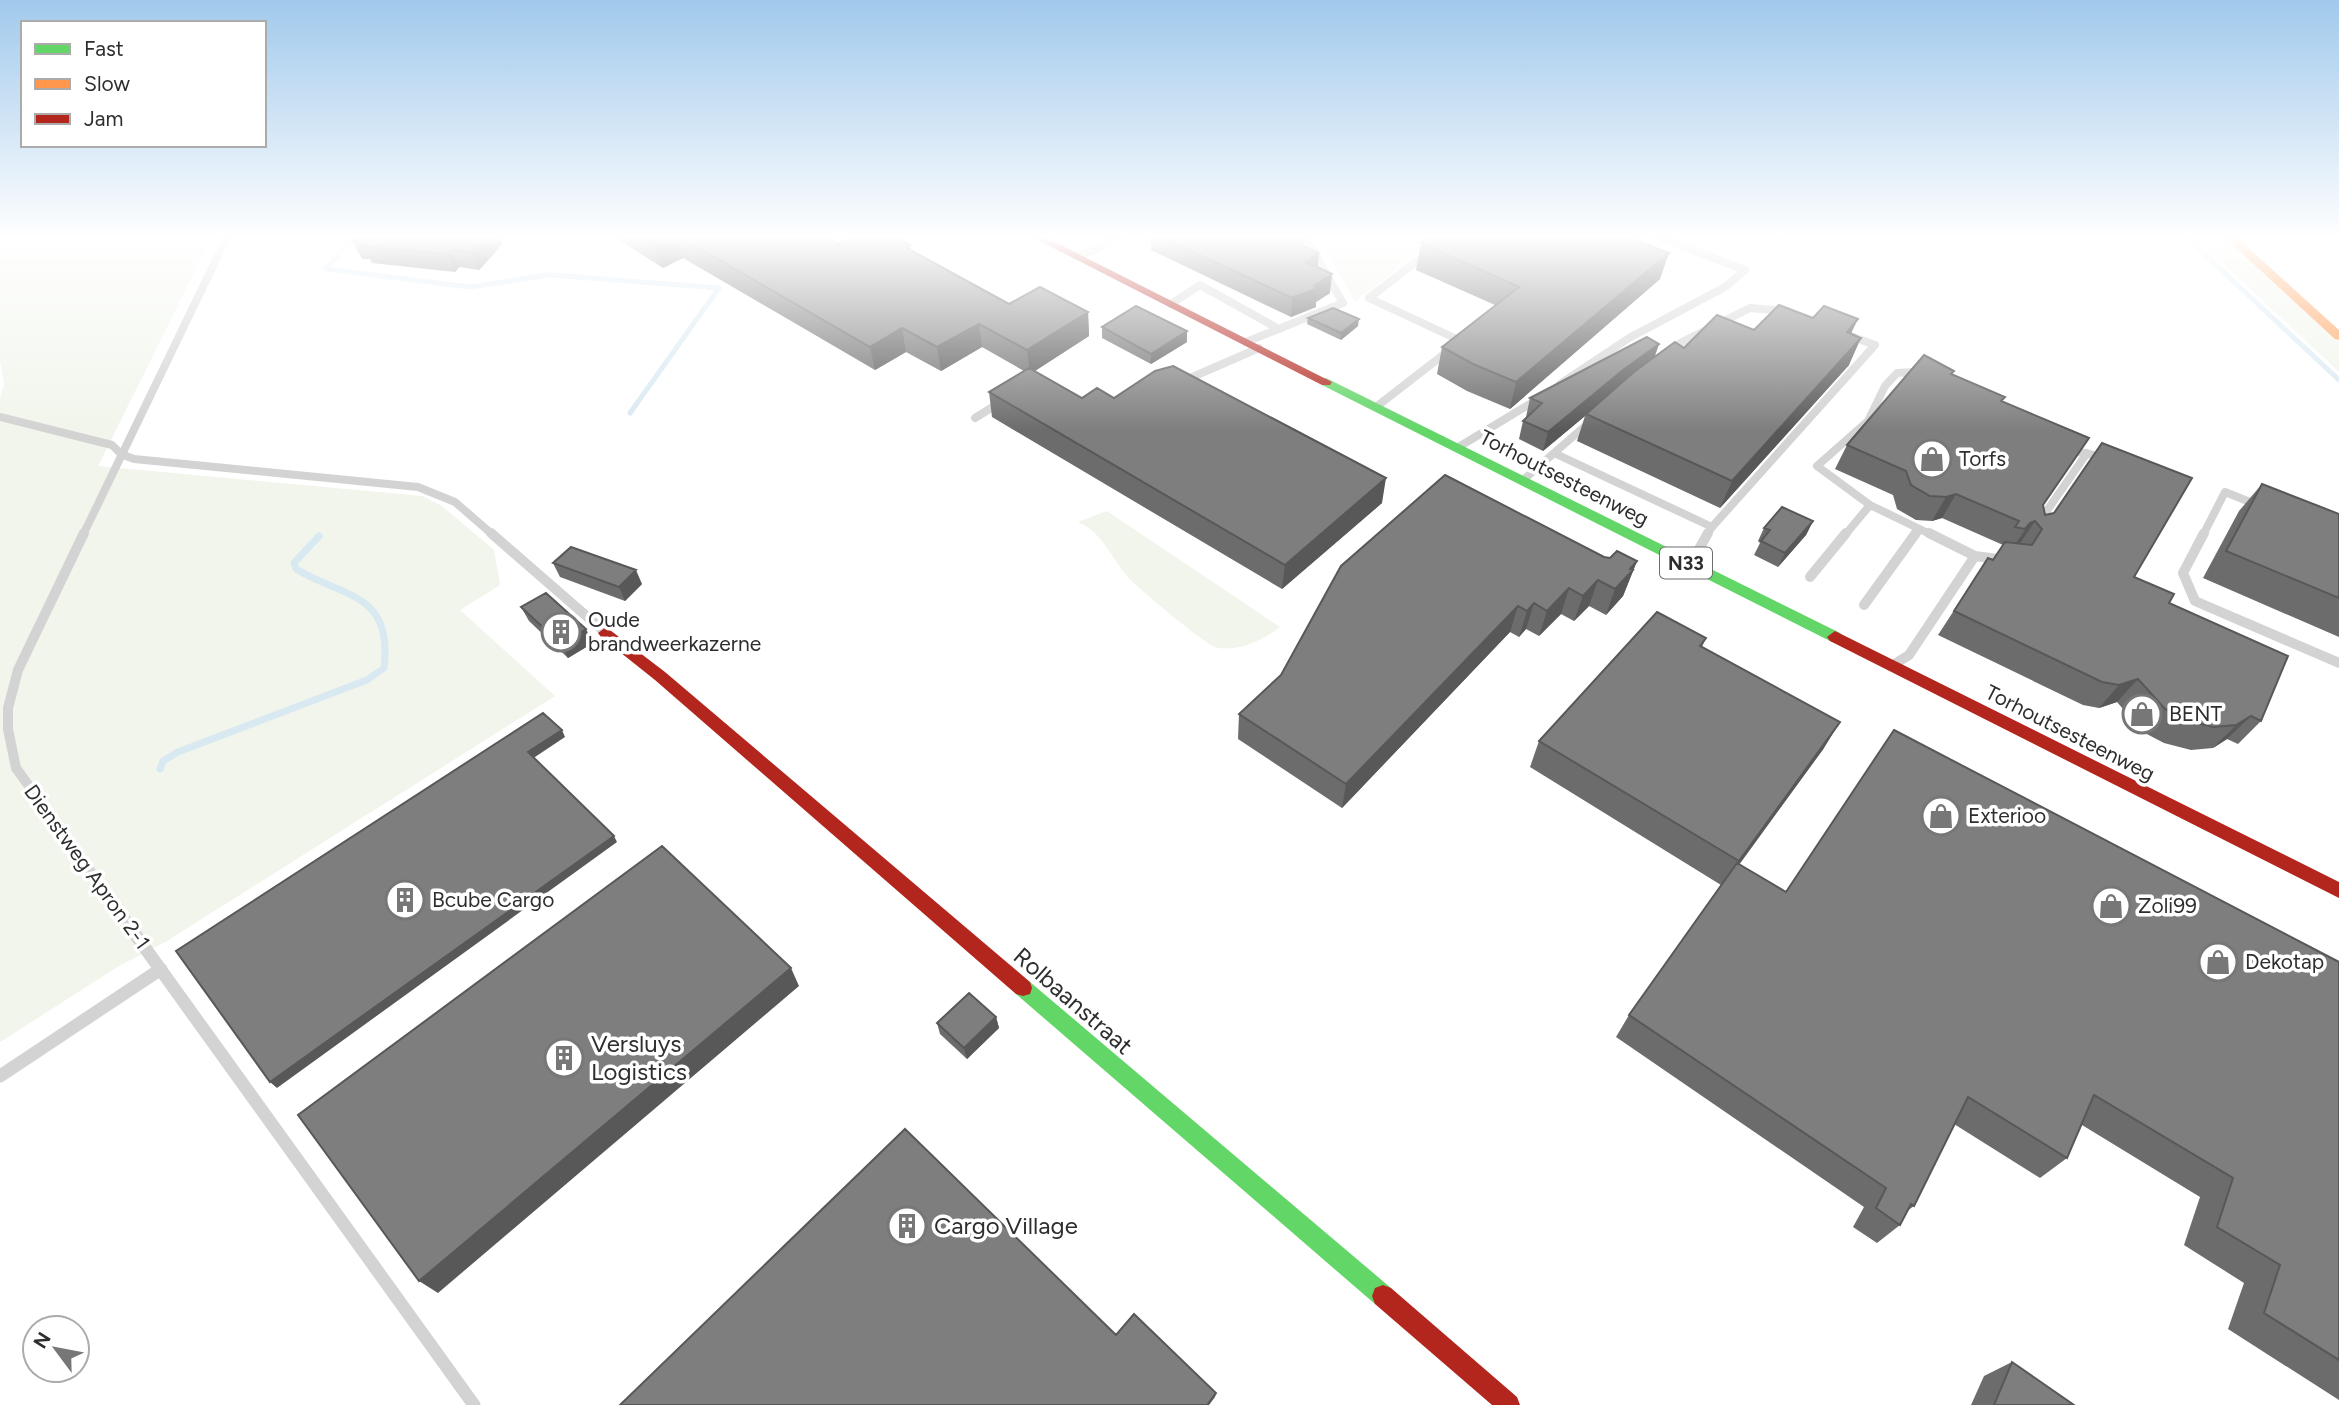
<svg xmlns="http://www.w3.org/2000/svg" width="2339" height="1405" font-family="Figtree,sans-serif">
	<rect width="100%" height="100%" fill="#fff"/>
	<path fill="#f1f5eb" d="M0,235H213L98,466L422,496L442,506L494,550L500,585L460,610L555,696L167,941L119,966L0,1042V398L4,384L0,360Z
		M1317,235H1443L1355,302Z
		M2192,235H2221L2339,342V372Z
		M1107,511L1280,627C1264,640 1236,653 1215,647C1205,644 1135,586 1127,576C1110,556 1103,533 1078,522Z"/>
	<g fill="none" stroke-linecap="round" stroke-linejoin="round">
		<path stroke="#d8e9f2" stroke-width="5" d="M356,235L326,269L470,287L548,275
			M2184,235L2339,380
			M551,275L719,288L630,413"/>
		<path stroke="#d8e9f2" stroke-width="7" d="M160,769L163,761L178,752L367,680L384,668C393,592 344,598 296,569L294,563L319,536"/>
		<path stroke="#d3d3d3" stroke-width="8" d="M1075,256L1093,251L1121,235
			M1171,304L1200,285L1279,329
			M1246,342L1343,303L1304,235
			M1670,355L1680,343L1750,308L1787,311
			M1922,375L1914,372L1897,373L1885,386L1868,421L1817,466L1870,505L1932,535
			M1181,382L1259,348
			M1560,384L1629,338L1725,287L1745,270L1653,235
			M1376,407L1461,341L1369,298L1451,235
			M0,417L112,445L121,454L134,459L418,487L455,502L493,535
			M975,418L1004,400
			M1457,448L1538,399
			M2067,449L2106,458
			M1554,453L1591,421
			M1522,481L1554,453L1712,527L1707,535
			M2037,525L2087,453
			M1712,527L1875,345L1848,335
			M83,535L228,235
			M1845,535L1870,505
			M1915,535L1918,531
			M2203,535L2225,492L2260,506"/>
		<path stroke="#d3d3d3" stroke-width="10" d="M84,533L18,670L8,708V729L16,768L124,918
			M491,533L606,633
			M2204,533L2183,573L2195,601L2339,663
			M1975,556L2005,560
			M1690,565L1708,533
			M1810,577L1846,533
			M1864,605L1916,533
			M1893,665L1909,655L1975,556L1929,533"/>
		<path stroke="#d3d3d3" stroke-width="13" d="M122,916L474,1405
			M0,1076L161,969"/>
		<path fill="#63d668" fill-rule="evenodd" d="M1326,378L1840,633L1843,637L1835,643L1830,641L1322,385V379Z
			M1023,980L1030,982L1391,1288L1394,1296L1391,1304L1383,1307L1375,1304L1016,994L1014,988L1016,982Z"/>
		<path fill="#ff974d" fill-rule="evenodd" d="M2222,235H2234L2339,330V340L2335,339Z"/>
		<path fill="#b3261e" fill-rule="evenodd" d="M1028,235H1041L1332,382L1330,385H1322Z
			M606,627L665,672L1030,982L1032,988L1030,994L1023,996L1016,994L655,680L601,637L598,633Z
			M1835,631L2339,882V898L1830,641L1827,637Z
			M1383,1285L1391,1288L1517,1397L1520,1405H1492L1375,1304L1372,1296L1375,1288Z"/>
	</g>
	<path fill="#6c6c6c" d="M617,235H823L839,244L910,245L911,250L1009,304L1088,312L1089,336L1035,371L1082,398H1114L1382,503L1282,589L992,417L989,392L1024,371L982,347L941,371L906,352L875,370L683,258L663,268L619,240Z
		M1151,235H1304L1303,246L1319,253L1317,267L1330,293L1316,302V307L1291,317L1151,250Z
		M353,242L502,243L498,249L479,270L459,267L455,272L372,263L370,259H362Z
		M1421,243L1660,279L1510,409L1467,391L1437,374L1442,347L1495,305L1416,270Z
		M1308,318L1358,326L1341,340L1307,324Z
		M1102,327L1187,331V342L1151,364L1102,338Z
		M1754,330L1851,333L1849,365L1720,508L1577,441L1585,416L1543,451L1519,439L1523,421L1527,417H1526L1530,398L1684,348Z
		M1952,375L2002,402L2043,506L2045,515L2134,577L2169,603L2261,721L2238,744L2227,739L2213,748L2191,750L2164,743L2143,732L2117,702L2099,708L2083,705L1938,635L1988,558L1993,560L2003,545L1942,518L1932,521L1916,520L1897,509L1893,495L1835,469L1847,445Z
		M2262,484L2339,514V637L2203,578L2239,511Z
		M1813,521L1806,535L1778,567L1754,555L1760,543L1758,541L1764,528Z
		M1604,557L1637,561L1623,596L1606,615L1589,606L1574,621L1561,614L1539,636L1526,629L1519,637L1510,632L1342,808L1238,739L1239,714Z
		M553,563L642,584L625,601L560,577Z
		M521,607L593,643L568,658L529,621Z
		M1706,638L1702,647L1824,748L1739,865L1785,892L2339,962V1400L2228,1329L2244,1283L2184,1245L2200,1197L2082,1125L2067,1158L2040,1178L1954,1124L1914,1206L1907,1211L1900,1225L1877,1243L1853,1227L1864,1207L1616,1037L1629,1015L1721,885L1530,767L1539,741Z
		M996,1017L999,1028L967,1059L940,1034L937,1023Z
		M2012,1362L2074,1405H1971L1984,1376Z"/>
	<path fill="#585858" d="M489,235H498L502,243L498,249L479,270L472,252Z
		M676,235L683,258L663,268L655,245Z
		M1303,235H1304L1303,252L1292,241Z
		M451,250L459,267L455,272L447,254Z
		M1319,253L1317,272L1306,262Z
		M1669,253L1660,279L1510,409L1516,382Z
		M1332,274L1330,293L1316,302V307L1291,317L1292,298L1314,286Z
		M1088,312L1089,336L1030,374L1027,350Z
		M1359,319L1358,326L1341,340V333Z
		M1858,319L1845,346L1847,332Z
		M979,324L982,347L941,371L937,347Z
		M902,328L906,352L875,370L870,347Z
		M1187,331V342L1151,364V354Z
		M1861,338L1849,365L1720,508L1732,481Z
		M1659,344L1653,362L1586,414L1585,416L1543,451L1548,432L1623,370Z
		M1386,478L1382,503L1282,589L1285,565Z
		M1956,494L1942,518L1932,521L1946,497Z
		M1813,521L1806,535L1778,567L1785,553Z
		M2035,521L2019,545L2009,553L2030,523Z
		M1637,561L1623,596L1606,615L1615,589Z
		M636,570L642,584L625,601L619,587Z
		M1598,580L1589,606L1574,621L1583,596Z
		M1569,588L1561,614L1539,636L1547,611Z
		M1534,603L1526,629L1519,637L1527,611Z
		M1518,606L1510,632L1342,808L1346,784Z
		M586,629L593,643L568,658L561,644Z
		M2138,679L2117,702L2099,708L2119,685Z
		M2251,716L2227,739L2213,748L2236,725Z
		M1840,722L1824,748L1723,886L1739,861Z
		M562,730L565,737L532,759L528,752Z
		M614,836L617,842L277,1088L270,1082Z
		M791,968L799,986L438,1293L419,1281Z
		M996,1017L999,1028L967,1059L964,1048Z
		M1216,1393L1215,1397L1209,1405H1207Z"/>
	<path fill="#7e7e7e" stroke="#585858" stroke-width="2" d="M360,235H489L472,252L451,250L447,254L363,246L366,243L353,242Z
		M639,235H676L655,245Z
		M676,235H823L839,244L857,235H891L910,245L905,247L1009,304L1040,287L1088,312L1027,350L979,324L937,347L902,328L870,347Z
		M1157,235H1303L1292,241L1319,253L1306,262L1332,274L1314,286L1318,288L1292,298Z
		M1432,235H1623L1669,253L1516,382L1473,364L1442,347L1519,287L1421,243Z
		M1779,305L1813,318L1824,306L1858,319L1847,332L1861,338L1732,481L1586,414L1634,372L1675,342L1684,348L1717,315L1754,330Z
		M1136,306L1187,331L1151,354L1102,327Z
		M1333,308L1359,319L1341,333L1308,318Z
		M1647,337L1659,344L1623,370L1548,432L1523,421L1542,403L1530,398Z
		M1924,355L1954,371L1951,374L2005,397L2001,401L2089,438L2043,505L2045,515L2054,513L2102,443L2192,478L2134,577L2174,594L2169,603L2288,656L2261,721L2251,716L2236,725L2213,727L2186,720L2165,709L2138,679L2119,685L2102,682L1954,611L1988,558L1993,560L2005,542L2032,545L2042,529L2035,521L2030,523L2025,529L2015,527L2019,521L1956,494L1946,497L1930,496L1911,485L1906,471L1847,445Z
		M1173,366L1386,478L1285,565L989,392L1029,368L1082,398L1097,388L1114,398L1155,371Z
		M1445,475L1604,557L1610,558L1617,551L1637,561L1630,569L1633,570L1615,589L1598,580L1583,596L1569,588L1547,611L1534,603L1527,611L1518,606L1346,784L1239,714L1281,675L1341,566Z
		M2262,484L2339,514V598L2226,551Z
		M1782,507L1813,521L1785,553L1761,541L1770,530L1764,528Z
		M571,547L636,570L619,587L553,563Z
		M546,593L586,629L561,644L521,607Z
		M1657,612L1706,638L1700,646L1840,722L1739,861L1539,741Z
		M543,713L562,730L528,752L614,836L270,1082L176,951Z
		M1894,730L2339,962V1360L2264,1313L2280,1265L2217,1227L2233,1178L2094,1095L2067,1158L1968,1097L1914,1206L1911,1204L1900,1225L1876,1208L1886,1188L1629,1015L1737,863L1786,892Z
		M662,846L791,968L419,1281L298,1115Z
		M969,993L996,1017L964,1048L937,1023Z
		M905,1129L1116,1335L1134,1314L1216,1393L1207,1405H620Z
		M2012,1362L2074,1405H1994Z"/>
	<linearGradient id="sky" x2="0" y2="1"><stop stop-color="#a1c9ec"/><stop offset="0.55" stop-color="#fff"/><stop offset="1" stop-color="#fff" stop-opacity="0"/></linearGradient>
	<rect width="2339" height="431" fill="url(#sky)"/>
	<defs>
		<symbol id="shop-ring" viewBox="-11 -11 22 22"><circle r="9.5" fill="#fff" stroke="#777" stroke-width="1.5"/><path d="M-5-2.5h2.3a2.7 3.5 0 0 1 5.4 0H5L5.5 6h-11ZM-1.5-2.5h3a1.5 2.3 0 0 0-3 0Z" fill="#777"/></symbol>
		<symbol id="building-ring" viewBox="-11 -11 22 22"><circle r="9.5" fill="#fff" stroke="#777" stroke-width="1.5"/><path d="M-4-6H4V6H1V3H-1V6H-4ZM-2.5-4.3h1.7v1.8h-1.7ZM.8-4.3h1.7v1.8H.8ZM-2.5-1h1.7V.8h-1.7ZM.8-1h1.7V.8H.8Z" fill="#777"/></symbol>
	</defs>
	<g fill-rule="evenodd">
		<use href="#shop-ring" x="1910" y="437" width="44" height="44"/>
		<use href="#building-ring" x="539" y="610" width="44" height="44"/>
		<use href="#shop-ring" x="2120" y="692" width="44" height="44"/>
		<use href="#shop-ring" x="1919" y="794" width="44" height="44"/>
		<use href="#building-ring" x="383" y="878" width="44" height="44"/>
		<use href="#shop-ring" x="2089" y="884" width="44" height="44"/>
		<use href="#shop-ring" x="2196" y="940" width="44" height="44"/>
		<use href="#building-ring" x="542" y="1036" width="44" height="44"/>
		<use href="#building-ring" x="885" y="1204" width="44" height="44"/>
	</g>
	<g text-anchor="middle" stroke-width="7" stroke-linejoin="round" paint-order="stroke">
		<rect fill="#fff" stroke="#6d6d6d" stroke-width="2" x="1660" y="547.5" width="52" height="31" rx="5"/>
		<g font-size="19" font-weight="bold" fill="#2e2e2e">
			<text x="1686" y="570">N33</text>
		</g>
		<g font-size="21" fill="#2e2e2e" stroke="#fff" text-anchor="start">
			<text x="1959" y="466">Torfs</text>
			<text x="588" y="627">Oude<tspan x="588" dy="24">brandweerkazerne</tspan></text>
			<text x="2169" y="721">BENT</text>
			<text x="1968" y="823">Exterioo</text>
			<text x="432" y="907">Bcube Cargo</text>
			<text x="2138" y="913">Zoli99</text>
			<text x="2245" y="969">Dekotap</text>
		</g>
		<g font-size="21" fill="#2e2e2e" stroke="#fff">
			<text transform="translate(1564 478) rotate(27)" y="7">Torhoutsesteenweg</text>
			<text transform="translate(2070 733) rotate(27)" y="7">Torhoutsesteenweg</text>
			<text transform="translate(87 867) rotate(54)" y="7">Dienstweg Apron 2-1</text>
		</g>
		<g font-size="24" fill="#2e2e2e" stroke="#fff">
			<text transform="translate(1073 1001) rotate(41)" y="8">Rolbaanstraat</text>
		</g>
		<g font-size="24" fill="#2e2e2e" stroke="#fff" text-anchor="start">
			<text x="591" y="1052">Versluys<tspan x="591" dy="28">Logistics</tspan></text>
			<text x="934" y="1234">Cargo Village</text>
		</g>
	</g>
	<rect x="21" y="21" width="245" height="126" fill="#ffffff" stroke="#ababab" stroke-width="2"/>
	<rect x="35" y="44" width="35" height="10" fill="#63d668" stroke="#ababab" stroke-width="2"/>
	<text x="84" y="56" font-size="21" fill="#2e2e2e">Fast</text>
	<rect x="35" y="79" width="35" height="10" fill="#ff974d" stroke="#ababab" stroke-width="2"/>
	<text x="84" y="91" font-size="21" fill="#2e2e2e">Slow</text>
	<rect x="35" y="114" width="35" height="10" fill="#b3261e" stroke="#ababab" stroke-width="2"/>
	<text x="84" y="126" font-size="21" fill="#2e2e2e">Jam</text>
	<g transform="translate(56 1349) rotate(302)"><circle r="33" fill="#ffffff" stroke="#ababab" stroke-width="2"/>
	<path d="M0-5L12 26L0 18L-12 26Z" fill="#777777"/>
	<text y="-10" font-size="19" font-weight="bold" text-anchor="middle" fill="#2e2e2e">N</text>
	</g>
</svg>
